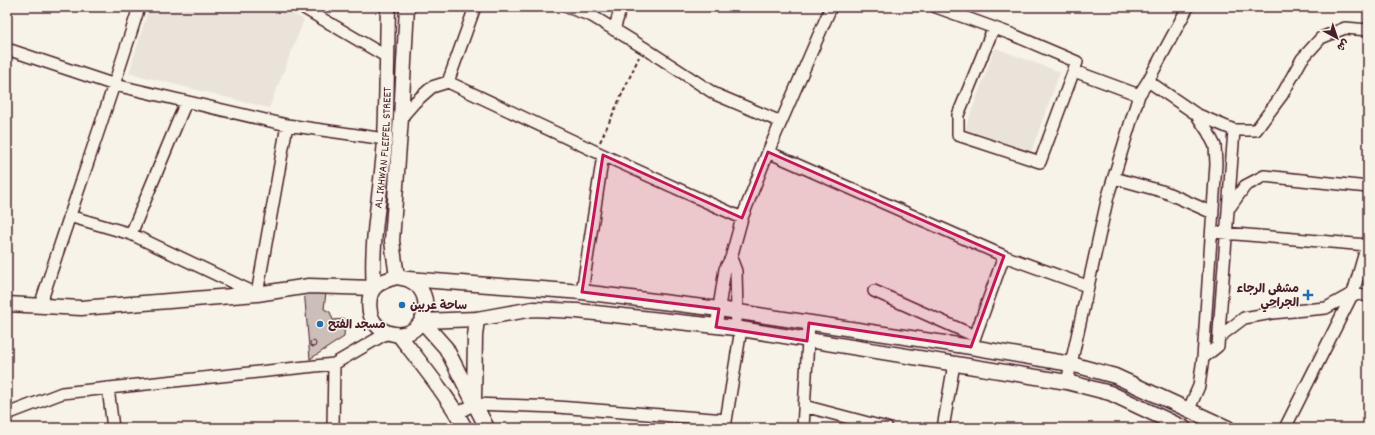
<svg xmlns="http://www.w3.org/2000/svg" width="1375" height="435" font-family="Dekko,'Playpen Sans Arabic',sans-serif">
	<rect width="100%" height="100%" fill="#f7f3e8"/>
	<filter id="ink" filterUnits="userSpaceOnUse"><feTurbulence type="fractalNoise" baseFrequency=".025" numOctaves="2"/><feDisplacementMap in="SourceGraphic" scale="8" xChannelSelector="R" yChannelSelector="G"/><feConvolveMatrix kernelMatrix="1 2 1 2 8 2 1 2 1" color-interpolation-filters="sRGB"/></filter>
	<g filter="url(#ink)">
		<path fill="#eae3da" d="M149,7H281L304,20L269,108L129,73Z
			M995,48L1060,72L1031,152L965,129Z"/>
		<path fill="#ccbfb9" stroke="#4a1f2b" d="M304,289L326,292L324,309L330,312L333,320L345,319L344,337L310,359Z
			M310 344a3 3 0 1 1 6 0a3 3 0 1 1-6 0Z"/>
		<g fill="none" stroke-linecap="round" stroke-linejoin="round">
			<defs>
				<path id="minor" d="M302,7L387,57
					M567,7L592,16L646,49L715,94L781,122
					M936,7L1011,34L1077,62L1040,162L958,135V115L993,29
					M614,30L621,7
					M7,49L115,85L287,125L385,139
					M1074,71L1139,95
					M1148,81L1196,114L1234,130L1218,346L1203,358
					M448,82L603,155L742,218
					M401,118L415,102L432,87L448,82L475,7
					M1234,130H1256L1282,95L1302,59L1321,38L1345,28L1368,30
					M768,152L1004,256L1087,286
					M1114,178L1165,192L1213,213
					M1230,207L1245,186L1264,176L1368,187
					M69,216L131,234L257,294L287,125
					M1212,232L1367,245L1353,293L1285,428
					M131,234L186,102
					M731,258L736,271L737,312L735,328
					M874,291L975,336
					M582,292L603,155
					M40,306C72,206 108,107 139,7
					M716,327L725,269L731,258L742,218L768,152L831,7
					M1219,337L1244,318L1272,313L1326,308L1353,293L1368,296
					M973,342L1004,256
					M1067,382L1108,196L1139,95L1148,81L1188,7
					M108,388L113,428
					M804,406L887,428
					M1189,409L1199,386L1203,358L1216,164L1215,146L1208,132L1196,114
					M7,414L62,393L334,364
					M457,414L474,404L557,407L726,420
					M725,427L741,329
					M333,428L334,364L387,333
					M803,428L809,323
					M943,428L954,364"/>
				<g id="major">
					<path d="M397,277L392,241L401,118L407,7"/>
					<path d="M397,277C401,278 405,278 409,280C438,293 426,339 394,334C385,333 379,329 374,322C368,313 367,295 375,287C381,281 389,279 397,277Z"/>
					<path d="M408,279L582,292L719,309L971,347L1071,364L1115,376L1228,428"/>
					<path id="s1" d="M7,304L81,308L257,294L309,286L374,288C370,238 382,189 385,139C387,95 387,51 388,7"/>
					<path d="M422,321L477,319L533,309L577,311L735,328L1067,382L1110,393L1184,428"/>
					<path d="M422,321L446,348L487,428"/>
					<path d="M399,335C422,365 447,395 465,428"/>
					<path d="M474,401L475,336L477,319"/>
				</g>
			</defs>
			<use href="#minor" stroke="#4a1f2b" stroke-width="14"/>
			<use href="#major" stroke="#4a1f2b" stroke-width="17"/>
			<path stroke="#4a1f2b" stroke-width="2" stroke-dasharray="4 3" stroke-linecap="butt" d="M600,142L639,57"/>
			<use href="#minor" stroke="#f7f3e8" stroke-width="11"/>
			<use href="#major" stroke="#f7f3e8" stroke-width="14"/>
		</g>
	</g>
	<path fill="#c2185b" fill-opacity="0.2" stroke="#c2185b" stroke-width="3" stroke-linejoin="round" d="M768,152L1004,256L971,347L809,323L807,341L716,327L719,309L582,292L603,155L742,218Z"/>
	<g fill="#1f6fb2" stroke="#f7f3e8" stroke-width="1.5">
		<path d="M1306 289h4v4h4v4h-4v4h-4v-4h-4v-4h4z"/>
		<circle cx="402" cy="305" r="4"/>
		<circle cx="320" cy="324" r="4"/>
	</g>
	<g text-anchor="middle" stroke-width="3" stroke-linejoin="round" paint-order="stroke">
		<g font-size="12" fill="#4a1f2b" stroke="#f7f3e8">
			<text dy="4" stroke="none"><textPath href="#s1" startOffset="509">AL IKHWAN FLEIFEL STREET</textPath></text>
		</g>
		<g font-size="12" font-weight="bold" fill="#4a1f2b" stroke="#f7f3e8" text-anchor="start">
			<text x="1299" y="292" text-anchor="end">مشفى الرجاء<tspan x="1299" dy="14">الجراحي</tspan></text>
			<text x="410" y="309">ساحة عربين</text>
			<text x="328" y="328">مسجد الفتح</text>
		</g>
	</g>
	<rect width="1375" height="435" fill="none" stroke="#f7f3e8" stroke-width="24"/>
	<rect x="12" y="12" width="1351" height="411" fill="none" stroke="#4a1f2b" stroke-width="1.5" filter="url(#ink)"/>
	<g transform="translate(1337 38) rotate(140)" stroke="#f7f3e8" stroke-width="3" paint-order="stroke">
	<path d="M0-3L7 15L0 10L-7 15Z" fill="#4a1f2b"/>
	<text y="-6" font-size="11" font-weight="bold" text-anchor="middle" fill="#4a1f2b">ش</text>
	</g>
</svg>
